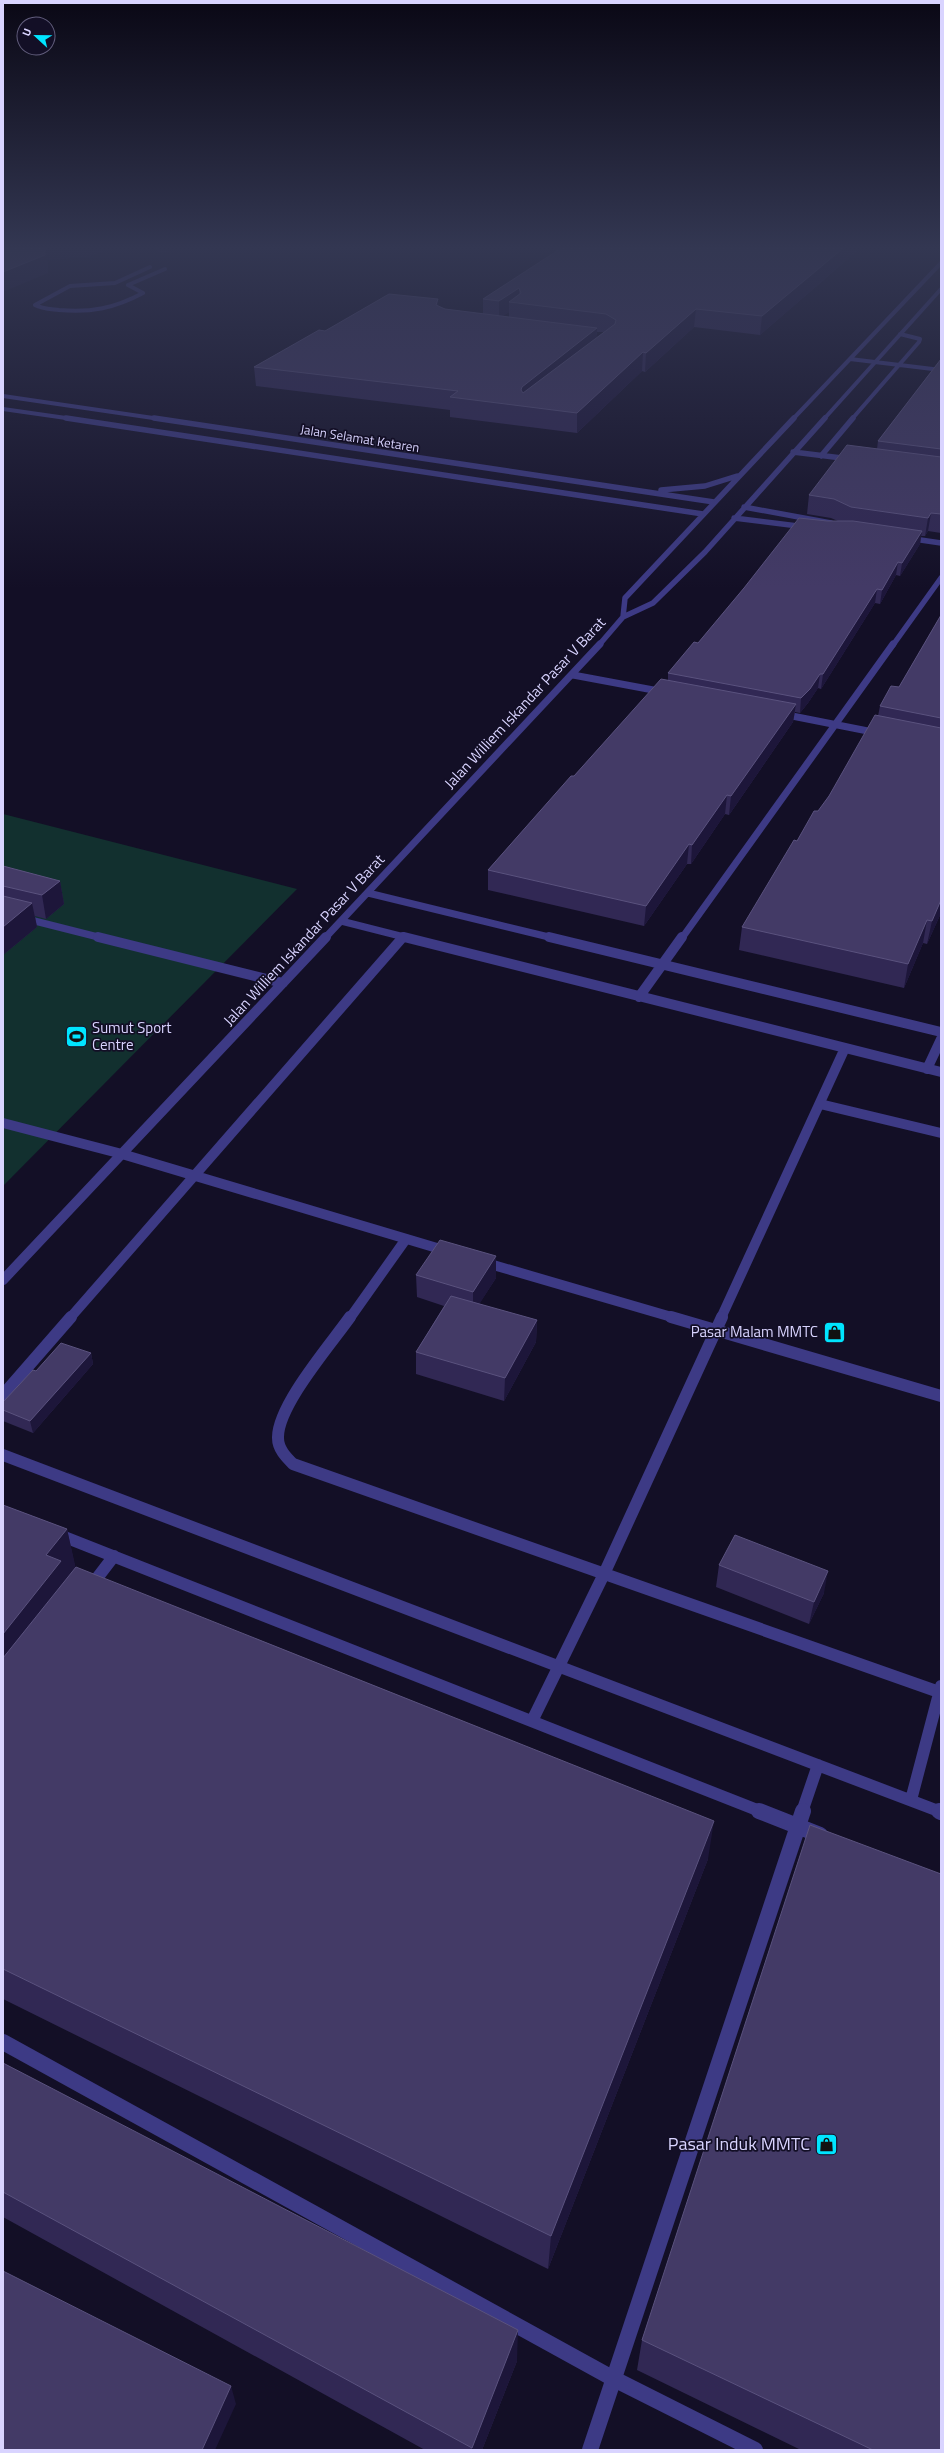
<svg xmlns="http://www.w3.org/2000/svg" width="944" height="2453" font-family="'Titillium Web',sans-serif">
	<rect width="100%" height="100%" fill="#130f26"/>
	<path fill="#12302f" d="M3,814L297,889L3,1186Z"/>
	<g fill="none" stroke-linecap="round" stroke-linejoin="round">
		<path stroke="#3d3a85" stroke-width="4" d="M150,267L115,283L70,286L35,305C42,309 51,309 59,310C91,313 115,308 143,293L128,285L165,269
			M850,359L941,370
			M3,396L160,419
			M3,409L73,419
			M793,419L941,263
			M824,419L941,289
			M852,419L919,342L920,339L900,334"/>
		<path stroke="#3d3a85" stroke-width="5.5" d="M66,418L703,514
			M154,418L714,502
			M793,452L850,459
			M821,456L853,418
			M661,490L705,486L737,476
			M744,507L831,523
			M734,518L806,527
			M907,538L941,543
			M623,617L625,598L794,418
			M599,645L623,617L653,603L705,552L825,418
			M893,645L941,578"/>
		<path stroke="#3d3a85" stroke-width="7" d="M573,675L664,692
			M782,714L878,733
			M368,893L553,938
			M3,913L102,938
			M341,921L408,938
			M325,938L600,644
			M682,938L893,644"/>
		<path stroke="#3d3a85" stroke-width="10" d="M98,937L283,983
			M404,937L941,1072
			M549,937L941,1032
			M639,997L682,937
			M927,1069L941,1039
			M820,1104L941,1133
			M3,1123L122,1154L447,1251
			M483,1262L675,1318
			M3,1280L326,937
			M70,1318L403,937
			M350,1318L406,1239
			M721,1318L845,1048"/>
		<path stroke="#3d3a85" stroke-width="12" d="M350,1317C331,1344 277,1406 278,1438C278,1449 286,1457 293,1464L939,1692
			M671,1317L941,1396
			M3,1395L71,1317
			M3,1455L941,1812
			M57,1534L762,1812
			M91,1586L114,1556
			M532,1721L604,1574L722,1317
			M911,1800L941,1686
			M802,1812L818,1765"/>
		<path stroke="#3d3a85" stroke-width="16" d="M759,1811L820,1835
			M939,1811L941,1812
			M3,2042L614,2379L755,2450
			M590,2450L803,1811"/>
	</g>
	<path fill="#312854" fill-rule="evenodd" d="M152,245H244L159,252Z
		M556,245H864L760,335L694,327L645,372L642,371L577,433L450,417V410L256,386L254,367L325,331L438,299V306L445,309L483,314V299L555,252ZM509,312V317L502,316ZM597,332H604L596,338Z
		M941,359V533L928,531L925,536H921L920,544L900,576L896,575L880,604L875,603L821,689L818,688L808,703L800,713L795,712L793,722L729,815L725,814L691,864H687L644,926L488,890V870L574,776L668,680V673L698,643L827,521H838L831,518L807,514L809,495L877,449L878,441Z
		M941,615V913L927,944L923,943L904,988L739,950L742,927L797,841L829,796L878,716L880,706L899,687Z
		M3,866L60,881L64,904L46,919L35,916L37,927L3,955Z
		M416,1275L496,1278L479,1304L537,1320L536,1342L504,1401L416,1374V1352L444,1306L417,1297Z
		M91,1353L93,1364L33,1433L3,1421V1402Z
		M3,1505L67,1529L75,1567L708,1859L548,2269L3,1999Z
		M719,1565L824,1593L809,1624L716,1587Z
		M3,2063L517,2361L482,2450H425L3,2217Z
		M642,2340L941,2450H801L637,2370Z"/>
	<path fill="#1d163a" d="M45,245H117L89,257L48,260V273L3,292V272Z
		M158,245H244L159,252Z
		M847,245H864L760,335L762,316Z
		M519,288V304L509,302V312L499,319V301Z
		M438,299L439,317L436,305Z
		M696,309L694,327L645,372L646,353Z
		M597,328L596,346L522,406L521,390L522,387Z
		M643,352L642,371L577,433V413Z
		M931,513L928,531L925,536L928,518Z
		M922,531L920,544L900,576L902,563Z
		M898,562L896,575L880,604L882,590Z
		M877,589L875,603L821,689L823,674Z
		M820,674L818,688L808,703L800,713L801,698Z
		M796,704L793,722L729,815L731,796Z
		M727,795L725,814L691,864L692,845Z
		M689,844L687,864L644,926L646,906Z
		M60,881L64,904L46,919L42,895Z
		M941,900V913L927,944L932,921Z
		M32,903L37,927L3,955V927Z
		M927,920L923,943L904,988L908,964Z
		M496,1256V1278L473,1314V1292Z
		M537,1320L536,1342L504,1401L505,1378Z
		M91,1353L93,1364L33,1433L30,1421Z
		M67,1529L76,1569L3,1688V1634L46,1555Z
		M828,1571L824,1593L809,1624L814,1602Z
		M714,1821L708,1859L548,2269L551,2236Z
		M518,2330L517,2361L482,2450H472V2448Z
		M231,2386L236,2404L215,2450H202Z"/>
	<path fill="#433a66" stroke="#5a527e" d="M3,245H45V255L3,272Z
		M566,245H847L762,316L696,309L646,353L643,352L577,413L450,397L458,391L254,367L319,330L325,331L389,294L438,299L436,305L445,309L597,328L522,387L521,390L523,393L615,324L616,320L606,314L509,302L521,293L519,288L499,301L483,299Z
		M941,359V449L878,441Z
		M847,445L941,457V514L931,513L928,518L851,507L834,499L809,495Z
		M799,518L827,521H853L922,531L902,563L898,562L882,590L877,589L823,674H820L810,689L801,698L668,673L694,642L698,643L744,588Z
		M941,615V718L880,706L891,686L899,687Z
		M661,679L796,704L731,796L727,795L692,845L689,844L646,906L488,870L571,776H574Z
		M875,715L941,728V900L932,921L927,920L908,964L742,927L794,840L797,841L814,811H818L829,796Z
		M3,866L60,881L42,895L3,886Z
		M3,896L32,903L3,927Z
		M440,1240L496,1256L473,1292L416,1275Z
		M451,1296L537,1320L505,1378L416,1352Z
		M61,1343L91,1353L30,1421L3,1410V1402L33,1370L36,1371Z
		M3,1505L67,1529L46,1555L61,1561L3,1634Z
		M735,1535L828,1571L814,1602L719,1565Z
		M76,1567L714,1821L551,2236L3,1969V1658Z
		M810,1825L941,1874V2450H873L642,2340Z
		M3,2063L518,2330L472,2448L3,2192Z
		M3,2271L231,2386L202,2450H3Z"/>
	<linearGradient id="sky" x2="0" y2="1"><stop stop-color="#0a0815"/><stop offset="0.42" stop-color="#333752"/><stop offset="1" stop-color="#333752" stop-opacity="0"/></linearGradient>
	<rect width="944" height="589" fill="url(#sky)"/>
	<defs>
		<symbol id="stadium-square" viewBox="-11 -11 22 22"><rect x="-9" y="-9" width="18" height="18" rx="4" fill="#00e5ff" stroke="#130f26"/><path d="M0-5a6.5 5 0 1 0 0 10a6.5 5 0 1 0 0-10ZM-3.5-1.8h7v3.6h-7Z" fill="#111"/></symbol>
		<symbol id="shop-square" viewBox="-11 -11 22 22"><rect x="-9" y="-9" width="18" height="18" rx="4" fill="#00e5ff" stroke="#130f26"/><path d="M-5-2.5h2.3a2.7 3.5 0 0 1 5.4 0H5L5.5 6h-11ZM-1.5-2.5h3a1.5 2.3 0 0 0-3 0Z" fill="#111"/></symbol>
	</defs>
	<g fill-rule="evenodd">
		<use href="#stadium-square" x="64" y="1024" width="25" height="25"/>
		<use href="#shop-square" x="822" y="1320" width="25" height="25"/>
		<use href="#shop-square" x="814" y="2132" width="25" height="25"/>
	</g>
	<g text-anchor="middle" stroke-width="3.5" stroke-linejoin="round" paint-order="stroke">
		<g font-size="13" fill="#d9d4ff" stroke="#130f26">
			<text transform="translate(360 438) rotate(9)" y="5">Jalan Selamat Ketaren</text>
		</g>
		<g font-size="15" fill="#d9d4ff" stroke="#130f26">
			<text transform="translate(525 703) rotate(-47)" y="5">Jalan Williem Iskandar Pasar V Barat</text>
			<text transform="translate(304 940) rotate(-47)" y="5">Jalan Williem Iskandar Pasar V Barat</text>
		</g>
		<g font-size="15" fill="#d9d4ff" stroke="#130f26" text-anchor="start">
			<text x="92" y="1033">Sumut Sport<tspan x="92" dy="17">Centre</tspan></text>
			<text x="818" y="1337" text-anchor="end">Pasar Malam MMTC</text>
		</g>
		<g font-size="18" fill="#d9d4ff" stroke="#130f26" text-anchor="end">
			<text x="810" y="2150">Pasar Induk MMTC</text>
		</g>
	</g>
	<rect width="944" height="2453" fill="none" stroke="#d9d4ff" stroke-width="8"/>
	<g transform="translate(36 36) rotate(292)"><circle r="19" fill="#130f26" stroke="#625e7d"/>
	<path d="M0-3L7 15L0 10L-7 15Z" fill="#00e5ff"/>
	<text y="-6" font-size="11" font-weight="bold" text-anchor="middle" fill="#d9d4ff">U</text>
	</g>
</svg>
